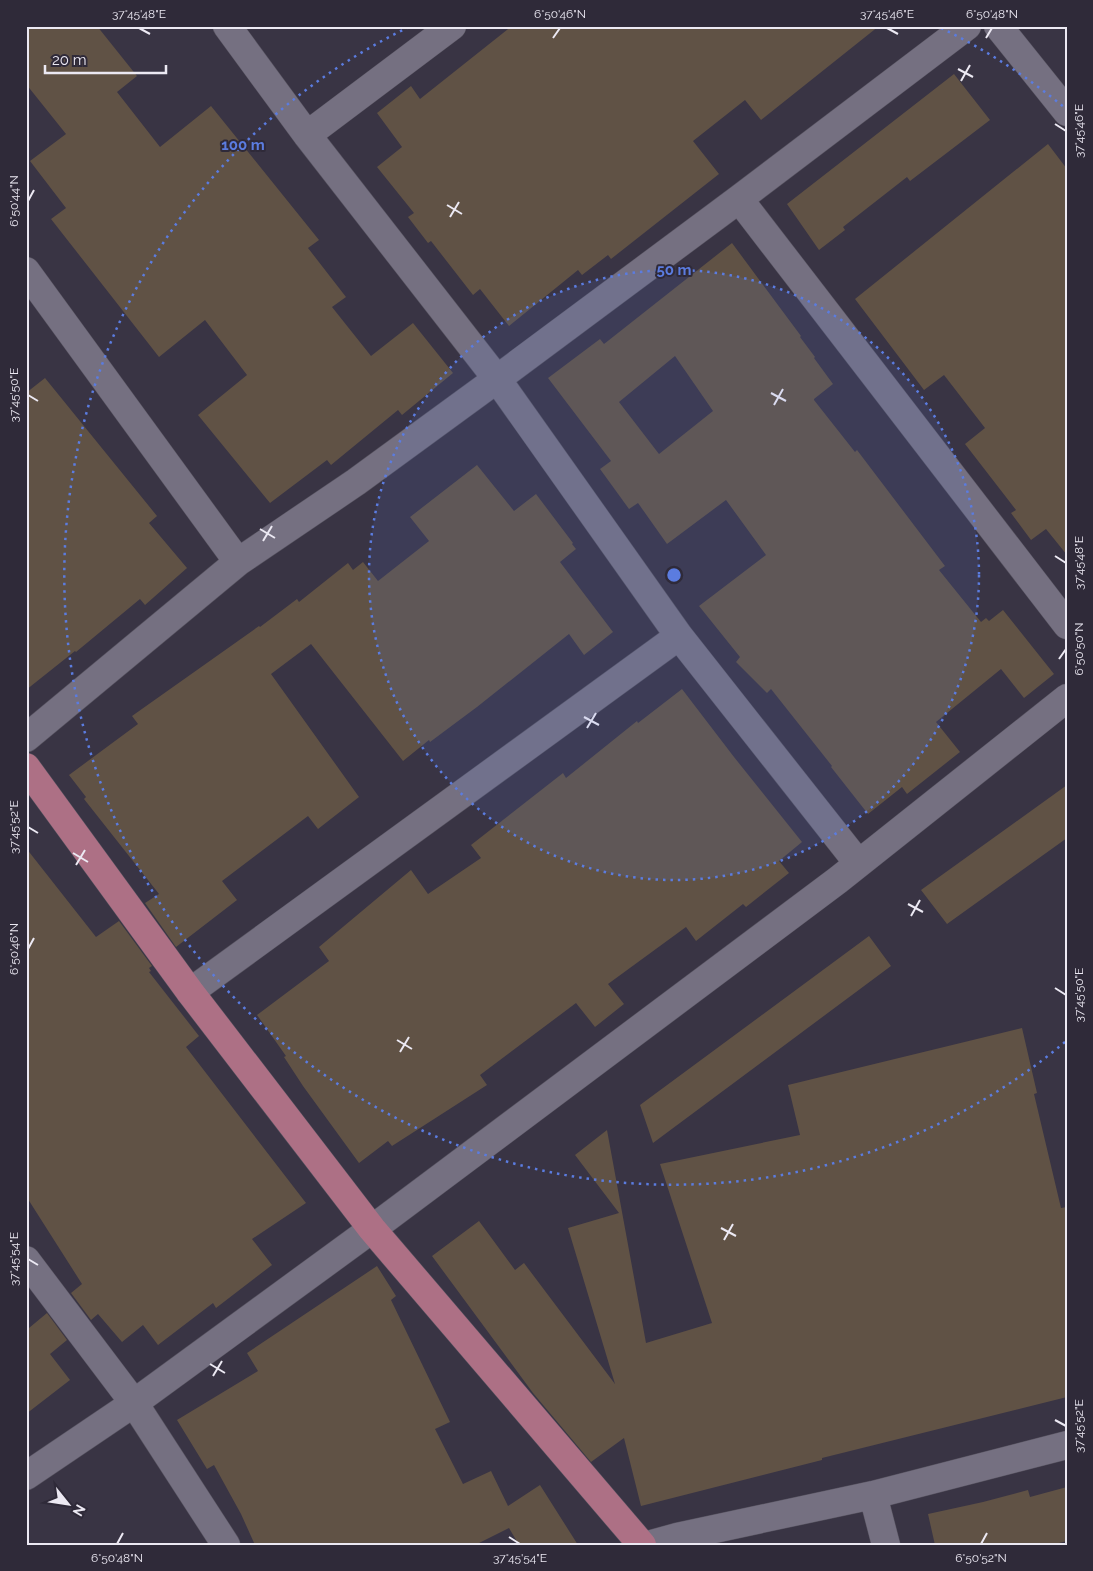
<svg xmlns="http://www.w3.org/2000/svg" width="1093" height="1571" font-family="Raleway,sans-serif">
	<rect width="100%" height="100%" fill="#393444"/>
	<path fill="#605245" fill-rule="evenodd" d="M26,26H97L137,76L117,92L160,147L211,106L319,240L308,248L346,297L332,307L371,356L413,323L453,373L402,415L398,410L331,465L327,460L270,503L198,415L247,375L205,320L159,357L51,219L66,208L30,161L66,134L26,84Z
		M512,26H879L761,120L745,100L693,141L719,174L611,259L608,255L582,275L578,270L509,326L480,289L473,295L431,241L428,243L408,217L414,213L377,167L402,147L377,113L411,86L420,99Z
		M954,74L990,120L910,181L907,177L843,227L845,230L819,250L787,204Z
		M1048,144L1067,169V555L1046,529L1031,540L1011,513L1016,510L965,444L985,428L944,375L924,390L855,299Z
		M732,243L801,336L800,337L815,357L814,358L833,384L814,399V400L855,452L857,450L945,566L939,570L981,622L986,618L989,621L1003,610L1054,674L1024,698L1001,669L936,722L960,752L907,794L902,787L868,814L831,767L832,766L771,689L767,693L736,662L740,657L699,606L766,555L726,500L667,544L638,503L629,509L600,469L611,461L548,378L600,339L604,344ZM675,356L713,411L659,454L619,402Z
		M45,378L157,516L149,523L187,568L145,605L140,599L76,652L75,651L26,690V393Z
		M477,465L514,511L536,494L573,543L572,544L576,549L560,562L613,632L584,655L569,634L477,707L430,742L429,740L403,761L311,644L271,674L359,797L318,829L308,816L222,881L237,900L176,947L145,903L159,894L84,799L86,797L69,775L138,724L132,716L259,626L260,627L297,599L299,602L348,563L353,570L363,562L378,581L429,541L410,517Z
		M682,689L734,757L802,842L779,861L789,873L746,907L743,904L696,941L686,927L608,984L624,1004L595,1027L576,1003L480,1075L487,1085L392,1146L388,1141L359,1163L303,1086L284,1057L286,1056L257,1015L329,961L319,947L411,870L428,894L481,858L471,845L563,773L566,778L637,721L638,723Z
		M1067,785V838L947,924L921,890Z
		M26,848L96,937L119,921L152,966L149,968L151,971L149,972L199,1036L186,1047L306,1203L252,1239L272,1265L216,1308L213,1303L158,1345L143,1325L122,1342L98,1314L91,1320L71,1293L82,1284L26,1196Z
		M869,936L891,966L653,1143L640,1105Z
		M1022,1028L1037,1093L1034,1094L1061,1208L1067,1207V1397L822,1458V1460L641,1506L624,1438L591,1462L533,1393L432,1256L479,1221L515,1270L524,1263L615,1384L568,1228L619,1213L575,1155L607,1130L646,1343L712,1323L660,1164L800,1135L788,1085Z
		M377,1266L396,1296L391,1300L450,1422L435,1429L463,1484L491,1471L508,1506L540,1485L578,1545H519L509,1528L475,1545H255L241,1514L214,1465L207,1469L177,1420L258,1371L247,1353Z
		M47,1313L67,1340L50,1354L70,1380L26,1414V1324L29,1328Z
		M1067,1487V1541L1051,1545H935L928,1514L983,1502L1028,1490L1030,1497Z"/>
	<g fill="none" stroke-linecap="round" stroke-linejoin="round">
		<defs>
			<path id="minor" d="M227,26L307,135L497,379L679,636L858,863
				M998,26L1067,112
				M307,135L452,26
				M739,199L1067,625
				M26,271L238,562
				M26,738L238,562L356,482L497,379L739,199L967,26
				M190,992L679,636
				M26,1260L134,1403L226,1545
				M26,1476L134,1403L372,1229L838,880L1067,698
				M873,1495L886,1545
				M648,1545L677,1537L873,1495L1067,1445"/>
			<path id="major" d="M26,767L190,992L372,1229L642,1545"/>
		</defs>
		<use href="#minor" stroke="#55515e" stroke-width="29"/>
		<use href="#major" stroke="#55515e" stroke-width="29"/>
		<use href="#minor" stroke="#757081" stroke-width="28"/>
		<use href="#major" stroke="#ad7085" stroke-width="28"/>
	</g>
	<path fill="none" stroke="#ece9f3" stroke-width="2" d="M139,28L150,34M887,28L898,34M553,38L560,28M986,38L992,28M958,69L973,77M961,81L970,65M1055,124L1066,131M28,201L34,190M447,205L462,214M450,217L459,202M771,393L786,401M28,395L38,401M774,405L783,389M260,529L275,538M263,541L272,526M1055,556L1066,563M1059,659L1066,649M584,717L599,725M587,728L596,713M28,827L38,833M73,853L88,862M76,865L85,850M908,904L923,912M911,916L920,900M28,949L34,938M1055,988L1066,995M397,1040L412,1049M400,1052L409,1037M721,1228L736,1236M724,1240L733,1224M28,1259L38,1265M210,1364L225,1373M213,1376L222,1361M1055,1420L1066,1426M509,1537L520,1544M117,1544L123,1533M981,1544L987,1533"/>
	<circle cx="674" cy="575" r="305" fill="#5b7ce0" fill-opacity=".12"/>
	<g fill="none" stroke="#5b7ce0" stroke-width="2.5" stroke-dasharray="2.5 5">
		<circle cx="674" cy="575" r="305"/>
		<path d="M1065 1042A609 609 0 1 1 407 28M941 28A609 609 0 0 1 1065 108"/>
	</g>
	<circle cx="674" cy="575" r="8" fill="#5b7ce0" stroke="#2f2a39" stroke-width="2.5"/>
	<g font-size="15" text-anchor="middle" font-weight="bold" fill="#5b7ce0" stroke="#2f2a39" stroke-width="4" stroke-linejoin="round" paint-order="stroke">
		<text x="243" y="150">100 m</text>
		<text x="674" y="275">50 m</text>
	</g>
	<rect width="1093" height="1571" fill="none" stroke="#2f2a39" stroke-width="55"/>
	<g transform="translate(68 1504) rotate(120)" stroke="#2f2a39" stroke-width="4" paint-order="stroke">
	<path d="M0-4L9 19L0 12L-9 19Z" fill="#ece9f3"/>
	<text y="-8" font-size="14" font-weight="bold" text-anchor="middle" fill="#ece9f3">N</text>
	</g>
	<path d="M45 65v8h121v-8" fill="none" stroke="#ece9f3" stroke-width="2.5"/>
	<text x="52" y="65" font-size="15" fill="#ece9f3" stroke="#2f2a39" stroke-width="4" paint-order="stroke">20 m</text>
	<rect x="28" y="28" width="1038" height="1516" fill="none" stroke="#ece9f3" stroke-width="2"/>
	<g font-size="12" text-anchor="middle" fill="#ece9f3">
		<text x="139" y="18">37°45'48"E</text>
		<text x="560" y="18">6°50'46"N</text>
		<text x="887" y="18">37°45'46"E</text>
		<text x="992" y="18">6°50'48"N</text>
		<text transform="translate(1079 131) rotate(-90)" y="4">37°45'46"E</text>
		<text transform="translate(14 201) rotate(-90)" y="4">6°50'44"N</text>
		<text transform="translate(14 395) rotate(-90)" y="4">37°45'50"E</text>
		<text transform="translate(1079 563) rotate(-90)" y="4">37°45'48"E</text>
		<text transform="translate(1079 649) rotate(-90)" y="4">6°50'50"N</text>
		<text transform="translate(14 827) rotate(-90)" y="4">37°45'52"E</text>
		<text transform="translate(14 949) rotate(-90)" y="4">6°50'46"N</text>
		<text transform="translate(1079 995) rotate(-90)" y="4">37°45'50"E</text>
		<text transform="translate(14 1259) rotate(-90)" y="4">37°45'54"E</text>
		<text transform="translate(1079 1426) rotate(-90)" y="4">37°45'52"E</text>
		<text x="117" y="1562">6°50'48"N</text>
		<text x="520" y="1562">37°45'54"E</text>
		<text x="981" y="1562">6°50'52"N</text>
	</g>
</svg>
